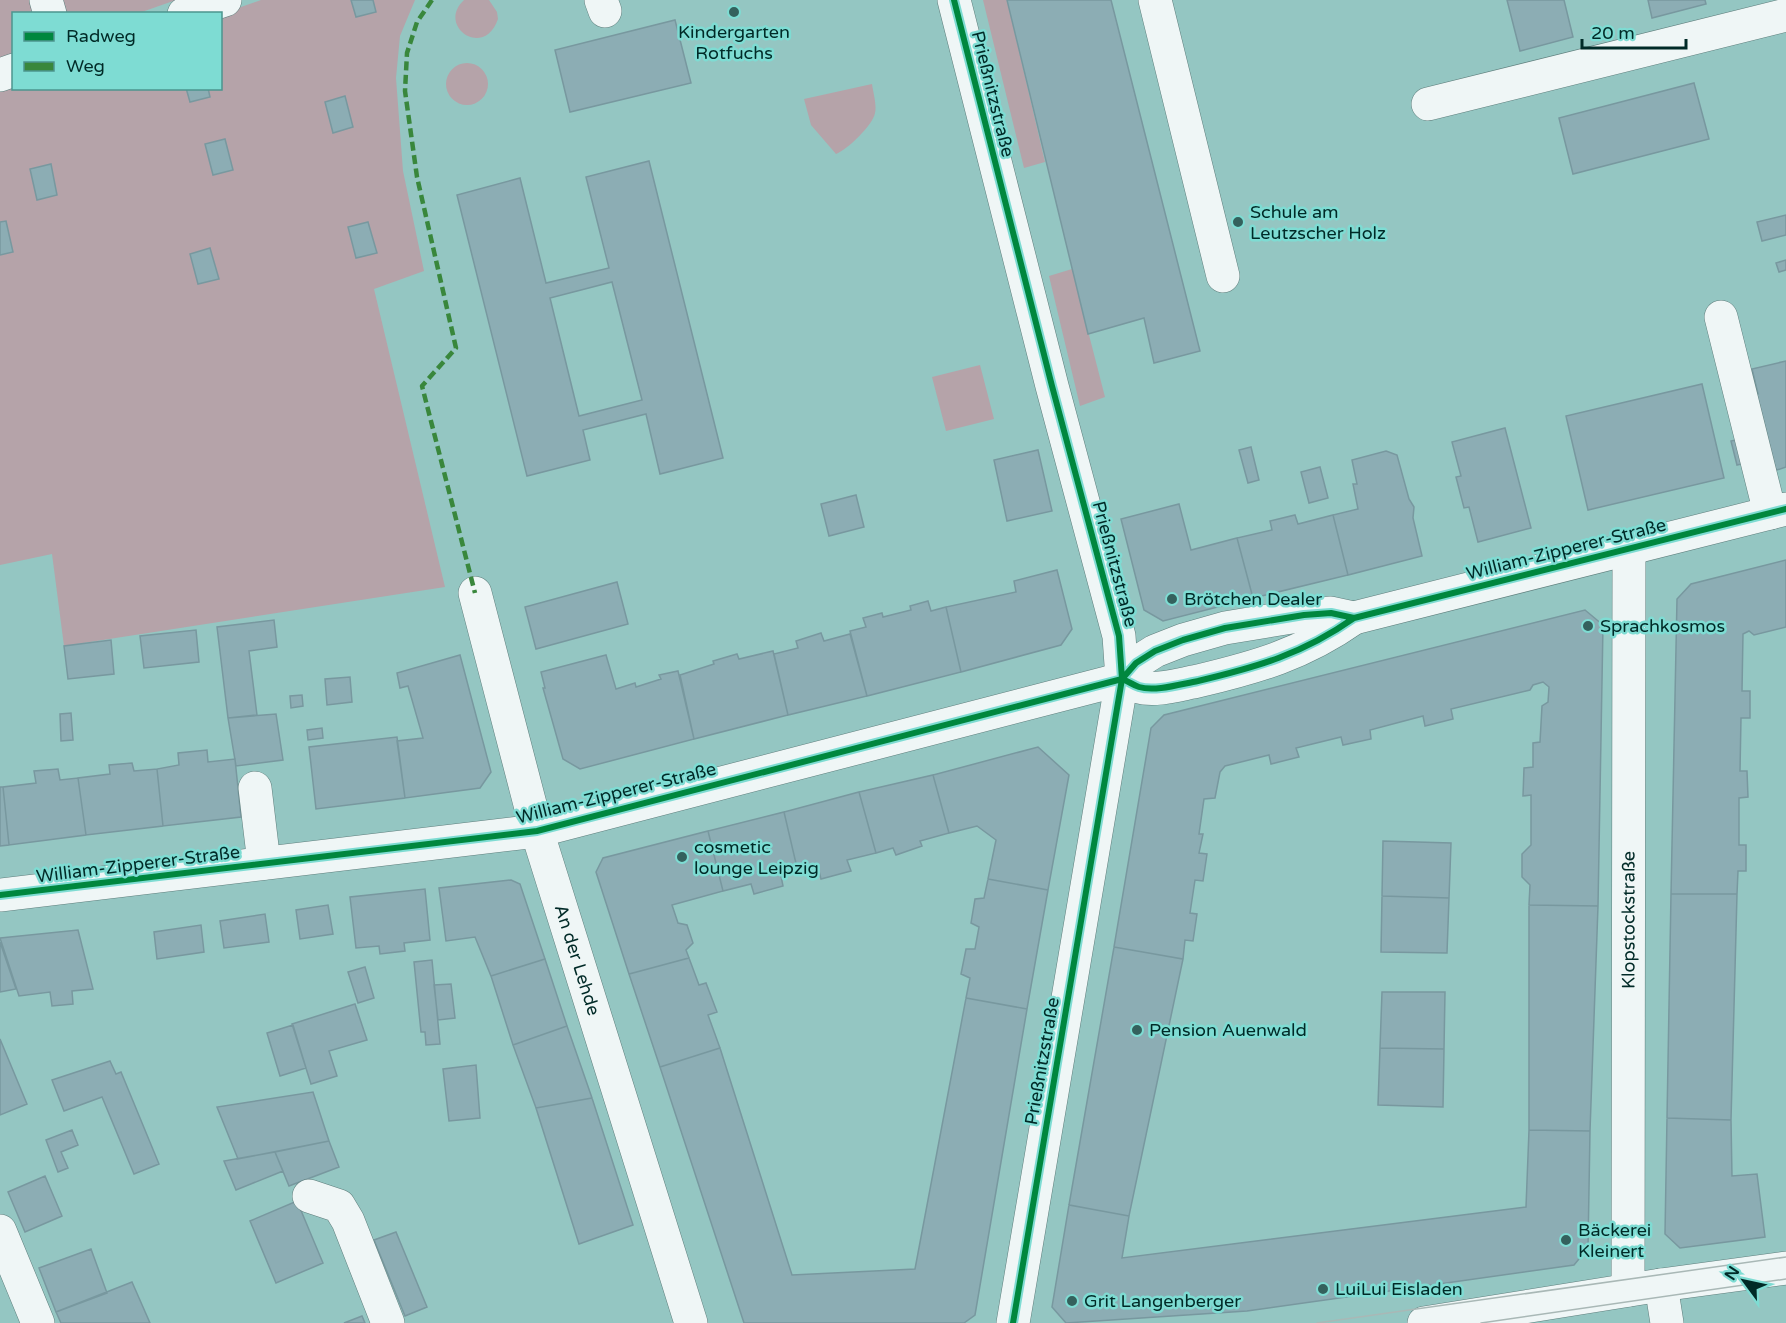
<svg xmlns="http://www.w3.org/2000/svg" width="1786" height="1323" font-family="'Varela Round',sans-serif">
	<rect width="100%" height="100%" fill="#94c6c2"/>
	<path fill="#b5a3a9" d="M0,0H176L139,13L14,14L13,58L0,62Z
		M261,0H415L400,36L396,78L403,171L424,271L374,289L445,587L64,646L52,554L0,565V89L13,85L14,88H220L221,14Z
		M464,0H489L497,12L498,19C484,60 436,26 464,0Z
		M983,0H1007L1045,162L1024,168Z
		M446 84a21 21 0 1 1 42 0a21 21 0 1 1-42 0Z
		M872,84C873,92 877,105 875,113C873,125 847,150 836,154L811,125L804,99Z
		M1072,269L1105,397L1080,406L1049,276Z
		M980,365L994,419L946,431L932,377Z"/>
	<path fill="#8cadb4" stroke="#78989f" stroke-width="1.5" fill-rule="evenodd" d="M351,0H373L376,12L356,17Z
		M1007,0H1111L1200,351L1154,363L1144,318L1088,334Z
		M1507,0H1564L1573,37L1520,51Z
		M1648,0H1705L1706,4L1652,18Z
		M675,20L691,83L570,112L555,50Z
		M1694,83L1709,139L1573,174L1559,118Z
		M186,88H208L210,97L190,102Z
		M345,96L353,127L333,133L325,102Z
		M225,139L233,170L213,175L205,144Z
		M649,161L723,458L660,474L646,414L583,430L590,460L527,476L457,195L520,178L546,283L609,268L586,177ZM612,282L642,400L579,416L550,298Z
		M51,164L57,195L37,200L30,169Z
		M1786,215V235L1762,241L1757,222Z
		M6,221L13,252L0,255V222Z
		M368,222L377,253L356,258L348,227Z
		M210,248L219,279L198,284L190,254Z
		M1786,260V270L1779,272L1776,263Z
		M1786,361V467L1777,470L1772,467L1754,395L1758,394L1752,369Z
		M1702,384L1724,478L1588,510L1566,416Z
		M1505,428L1531,528L1478,542L1469,507L1464,508L1456,477L1461,476L1452,442Z
		M1744,438L1749,462L1737,465L1731,441Z
		M1251,447L1259,480L1248,483L1239,450Z
		M1038,450L1052,511L1007,521L994,460Z
		M1386,451L1397,455L1409,499L1414,507L1413,518L1422,556L1348,575L1333,515L1358,509L1353,484H1357L1352,460Z
		M1320,467L1328,498L1309,503L1301,472Z
		M856,495L864,527L829,536L821,504Z
		M1179,504L1191,550L1237,538L1253,598L1163,621L1144,610L1121,519Z
		M1295,515L1298,524L1333,515L1348,575L1253,598L1237,538L1272,530L1270,521Z
		M1786,560V627L1754,635L1749,631L1743,634L1742,691H1750V718H1741L1740,771H1747L1748,797L1739,798V845H1746V871H1738L1737,894H1671L1677,599L1691,584Z
		M1057,570L1072,629L1061,645L961,672L946,607L1016,592L1014,581Z
		M617,582L628,624L536,649L525,607Z
		M928,601L931,611L946,607L961,672L867,696L850,631L866,627L863,618L882,613L883,617L911,610L910,606Z
		M1585,610L1603,625L1598,906L1529,905L1530,885L1522,877V854L1531,845V795L1523,796L1524,768L1533,767V743L1540,742L1542,706L1548,702L1549,687L1543,682L1533,685L1530,690L1451,709L1453,719L1425,726L1423,716L1370,730L1371,739L1343,745L1341,737L1296,748L1299,757L1271,764L1269,755L1225,766L1220,772L1215,798L1204,799L1199,834H1203L1199,853L1207,854L1203,881L1195,880L1190,913L1197,914L1193,941L1185,940L1183,959L1114,947L1151,728L1164,715Z
		M274,620L277,647L249,651L257,715L228,718L217,627Z
		M196,630L199,662L144,668L140,636Z
		M821,633L824,641L850,634L867,696L788,715L774,654L798,648L796,641Z
		M111,640L114,674L68,679L64,646Z
		M773,651L788,715L694,739L680,675L714,664L713,661L737,654L739,659Z
		M460,655L491,772L480,788L405,798L397,741L423,738L408,686L400,688L397,673Z
		M606,655L616,689L635,683L636,687L661,679L659,675L678,671L694,739L580,769L563,759L543,688H545L541,672Z
		M350,677L352,702L327,705L325,679Z
		M302,695L303,706L291,708L290,696Z
		M71,713L73,740L61,741L60,714Z
		M276,714L283,760L236,766L228,718Z
		M322,728L323,738L308,740L307,730Z
		M397,737L405,798L316,809L309,747Z
		M1038,747L1069,775L1048,890L988,879L996,840L977,826L949,833L933,775Z
		M207,750L208,762L235,759L241,817L163,826L157,769L179,765L178,753Z
		M132,763L134,771L157,769L163,826L86,835L78,778L110,774L109,765Z
		M58,769L60,780L78,778L86,835L9,845L3,787L36,783L34,771Z
		M933,775L949,833L920,841L922,846L896,855L893,848L876,853L859,792Z
		M0,787H3L9,845L0,846Z
		M859,792L876,853L847,860L851,871L821,879L818,867L798,872L784,812Z
		M784,812L798,872L781,876L783,886L754,894L751,884L723,891L708,831Z
		M708,831L723,891L672,905L678,923L687,925L693,943L686,950L689,958L629,974L596,872L603,858Z
		M1383,841L1451,843L1449,898L1382,896Z
		M988,879L1048,890L1027,1009L966,998L970,978L961,974L966,949H975L979,927L971,923L975,899L984,898Z
		M511,880L520,884L545,959L491,976L475,937L446,941L439,888Z
		M425,889L430,940L404,943L405,951L380,954L379,946L356,948L350,897Z
		M1671,894H1737L1731,1120L1667,1118Z
		M1382,896L1449,898L1447,953L1381,952Z
		M328,905L333,934L300,939L296,910Z
		M1529,905L1598,906L1590,1131L1529,1130Z
		M265,914L269,942L224,948L220,921Z
		M201,925L204,952L157,959L154,932Z
		M78,930L93,989L72,991L73,1004L52,1006L50,992L19,996L0,938Z
		M0,942L16,989L0,992Z
		M1114,947L1183,959L1129,1216L1069,1205Z
		M689,958L699,985L706,983L717,1012L708,1015L720,1048L660,1067L629,974Z
		M545,959L567,1026L513,1045L491,976Z
		M432,960L440,1044L426,1045L425,1032H421L414,962Z
		M365,967L374,998L358,1003L348,972Z
		M451,984L455,1018L438,1020L434,985Z
		M1382,992H1445L1444,1049L1380,1048Z
		M966,998L1027,1009L975,1315L964,1323H744L660,1067L720,1048L792,1275L915,1269Z
		M355,1004L367,1040L329,1051L337,1076L311,1084L292,1024Z
		M293,1025L306,1068L280,1076L267,1033Z
		M567,1026L592,1098L536,1108L513,1045Z
		M0,1039L27,1104L0,1115Z
		M1380,1048L1444,1049L1443,1107L1378,1105Z
		M110,1061L116,1074L121,1072L159,1164L134,1174L102,1097L64,1111L52,1080Z
		M476,1065L480,1118L449,1121L443,1069Z
		M313,1092L329,1141L238,1159L217,1107Z
		M592,1098L633,1225L579,1244L536,1108Z
		M1667,1118L1731,1120L1732,1176L1757,1174L1765,1237L1680,1248L1665,1234Z
		M72,1130L78,1145L61,1152L68,1168L58,1172L46,1140Z
		M1529,1130L1590,1131L1588,1248L1574,1265L1247,1311L1066,1323L1052,1307L1069,1205L1129,1216L1122,1258L1526,1207Z
		M329,1141L339,1167L289,1186L275,1152Z
		M275,1152L283,1171L236,1190L224,1161Z
		M45,1176L62,1216L25,1232L8,1192Z
		M297,1201L323,1263L276,1283L250,1221Z
		M396,1232L427,1307L405,1316L374,1240Z
		M91,1249L107,1293L56,1312L39,1268Z
		M132,1282L150,1323H61L56,1312Z
		M362,1316L365,1323H344Z"/>
	<g fill="none" stroke-linecap="round" stroke-linejoin="round">
		<defs>
			<g id="minor">
				<path d="M46,0L50,14"/>
				<path d="M601,0L605,11"/>
				<path d="M954,0L1052,386L1119,636L1122,679L1013,1323"/>
				<path d="M1155,0L1223,276"/>
				<path d="M184,14L225,0"/>
				<path d="M0,75L14,70"/>
				<path d="M1428,104L1786,15"/>
				<path d="M1721,317L1770,513"/>
				<path id="s1" d="M475,593L537,831L691,1323"/>
				<path d="M1122,679C1128,681 1133,685 1139,687C1155,692 1181,684 1198,681C1257,667 1303,654 1354,618L1786,509"/>
				<path d="M255,788L264,863"/>
				<path d="M0,895L537,831L1122,679L1136,663L1155,651L1183,640L1225,628L1304,615L1331,613L1354,618"/>
				<path d="M309,1196L339,1206L348,1221L388,1323"/>
				<path d="M0,1231L38,1323"/>
				<path d="M1661,1285L1667,1323"/>
				<path id="s2" d="M1628,1290L1629,548"/>
				<path d="M1424,1323L1661,1285L1786,1268"/>
			</g>
		</defs>
		<use href="#minor" stroke="#5e7e7c" stroke-width="34"/>
		<use href="#minor" stroke="#eff6f6" stroke-width="33"/>
		<path stroke="#a9b8b6" stroke-width="1.5" d="M1317,1323L1786,1257
			M1481,1323L1786,1279"/>
		<path stroke="#39873c" stroke-width="4.5" stroke-dasharray="9 4.5" stroke-linecap="butt" d="M432,0L417,22L407,53L405,91L417,177L456,348L422,386L475,593"/>
		<defs>
			<path id="cycleway" d="M954,0L1052,386L1119,636L1122,679L1013,1323
				M1122,679C1128,681 1133,685 1139,687C1155,692 1181,684 1198,681C1257,667 1303,654 1354,618L1786,509
				M0,895L537,831L1122,679L1136,663L1155,651L1183,640L1225,628L1304,615L1331,613L1354,618"/>
		</defs>
		<use href="#cycleway" stroke="#7edcd3" stroke-width="10"/>
		<use href="#cycleway" stroke="#00873e" stroke-width="6"/>
	</g>
	<g fill="#34615d" stroke="#7edcd3" stroke-width="2">
		<circle cx="734" cy="12" r="6"/>
		<circle cx="1238" cy="222" r="6"/>
		<circle cx="1172" cy="599" r="6"/>
		<circle cx="1588" cy="626" r="6"/>
		<circle cx="682" cy="857" r="6"/>
		<circle cx="1137" cy="1030" r="6"/>
		<circle cx="1566" cy="1240" r="6"/>
		<circle cx="1323" cy="1289" r="6"/>
		<circle cx="1072" cy="1301" r="6"/>
	</g>
	<g text-anchor="middle" stroke-width="5" stroke-linejoin="round" paint-order="stroke">
		<g font-size="18" fill="#002a27" stroke="#7edcd3" text-anchor="start">
			<text x="734" y="38" text-anchor="middle">Kindergarten<tspan x="734" dy="21">Rotfuchs</tspan></text>
			<text x="1250" y="218">Schule am<tspan x="1250" dy="21">Leutzscher Holz</tspan></text>
			<text x="1184" y="605">Brötchen Dealer</text>
			<text x="1600" y="632">Sprachkosmos</text>
			<text x="694" y="853">cosmetic<tspan x="694" dy="21">lounge Leipzig</tspan></text>
			<text x="1149" y="1036">Pension Auenwald</text>
			<text x="1578" y="1236">Bäckerei<tspan x="1578" dy="21">Kleinert</tspan></text>
			<text x="1335" y="1295">LuiLui Eisladen</text>
			<text x="1084" y="1307">Grit Langenberger</text>
		</g>
		<g font-size="18" fill="#002a27" stroke="#7edcd3">
			<text transform="translate(993 94) rotate(76)" y="6">Prießnitzstraße</text>
			<text transform="translate(1566 549) rotate(-14)" y="6">William-Zipperer-Straße</text>
			<text transform="translate(1115 564) rotate(75)" y="6">Prießnitzstraße</text>
			<text transform="translate(616 793) rotate(-14)" y="6">William-Zipperer-Straße</text>
			<text transform="translate(138 864) rotate(-7)" y="6">William-Zipperer-Straße</text>
			<text dy="6" stroke="none"><textPath href="#s2" startOffset="370">Klopstockstraße</textPath></text>
			<text dy="6" stroke="none"><textPath href="#s1" startOffset="381">An der Lehde</textPath></text>
			<text transform="translate(1042 1061) rotate(-80)" y="6">Prießnitzstraße</text>
		</g>
	</g>
	<rect x="12" y="12" width="210" height="78" fill="#7edcd3" stroke="#4c958e" stroke-width="1.5"/>
	<rect x="24" y="32" width="30" height="9" fill="#00873e" stroke="#4c958e" stroke-width="1.5"/>
	<text x="66" y="42" font-size="18" fill="#002a27">Radweg</text>
	<rect x="24" y="62" width="30" height="9" fill="#39873c" stroke="#4c958e" stroke-width="1.5"/>
	<text x="66" y="72" font-size="18" fill="#002a27">Weg</text>
	<g transform="translate(1744 1281) rotate(303)" stroke="#7edcd3" stroke-width="4.5" paint-order="stroke">
	<path d="M0-4.5L10 22L0 15L-10 22Z" fill="#002a27"/>
	<text y="-9" font-size="16" font-weight="bold" text-anchor="middle" fill="#002a27">N</text>
	</g>
	<path d="M1582 39v9h104v-9" fill="none" stroke="#002a27" stroke-width="3"/>
	<text x="1591" y="39" font-size="18" fill="#002a27" stroke="#7edcd3" stroke-width="4.5" paint-order="stroke">20 m</text>
</svg>
